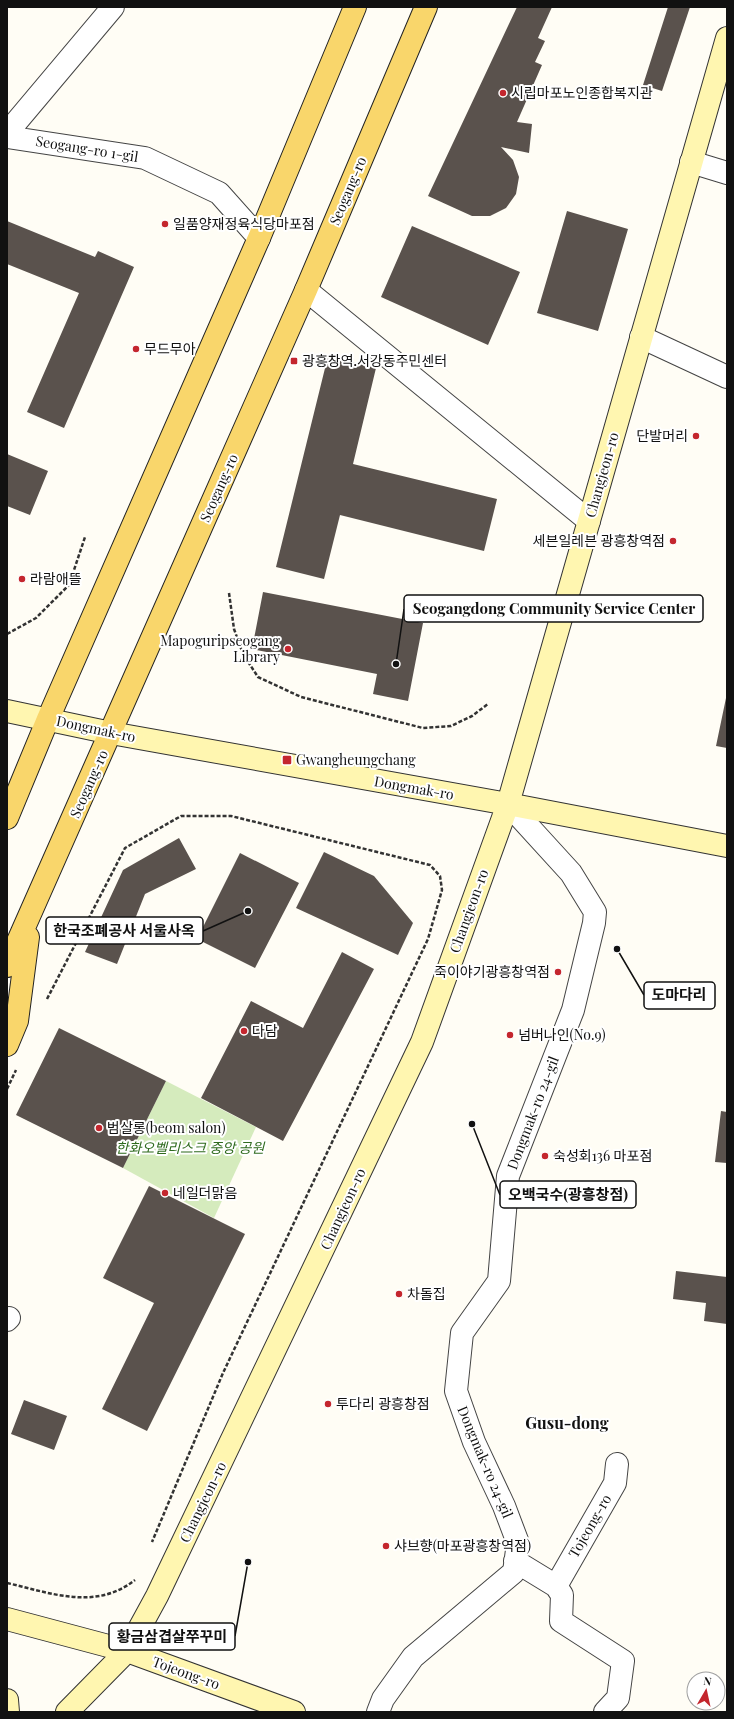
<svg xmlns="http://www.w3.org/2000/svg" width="734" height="1719" font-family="'Playfair Display','Noto Sans KR',serif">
	<rect width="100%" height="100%" fill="#fffdf5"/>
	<path fill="#d5ebbd" d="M166,1081L256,1127L214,1218L123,1168Z"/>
	<path fill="#5a524d" d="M517,7H552L538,38L545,41L535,62L542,65L517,122L532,124L529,153L501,147L513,160L519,177L516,194L506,208L490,216H472L428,196Z
		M668,7H690L662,91L643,85Z
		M567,211L628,229L598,331L537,313Z
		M7,221L95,257L98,251L134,267L64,428L27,412L79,293L7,264Z
		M412,226L520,272L488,345L381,297Z
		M328,356L376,368L353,464L497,499L484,551L340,515L324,579L276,567Z
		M7,454L48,471L30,515L7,506Z
		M263,592L423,623L408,701L373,694L377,674L252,649Z
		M726,698H727V748L716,746Z
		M179,838L196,869L145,894L117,964L85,952L123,870Z
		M324,852L374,876L413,923L398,955L296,908Z
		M240,853L299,883L255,968L197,939Z
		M342,952L374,969L283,1141L201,1098L251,1001L303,1028Z
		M59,1028L166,1081L123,1168L16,1115Z
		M721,1111L727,1112V1163L715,1162Z
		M149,1186L245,1234L147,1431L102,1409L154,1303L103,1278Z
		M676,1271L727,1277V1324L704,1321L706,1303L673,1299Z
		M24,1400L67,1416L54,1450L11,1434Z"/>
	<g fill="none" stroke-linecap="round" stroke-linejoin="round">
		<defs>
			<path id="street" d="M7,133L113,7
				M7,137L145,158L219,193L259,238
				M691,162L727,173
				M306,290L589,521
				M641,337L727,377
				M7,1320L9,1318
				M515,1561L556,1586L562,1595L561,1621L623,1661L618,1698L605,1712
				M556,1586L615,1483L617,1464
				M378,1712L383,1699L413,1657L514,1572L518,1543L504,1506L474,1442L456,1391L462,1333L499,1281L508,1176L573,1010L594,923L595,912L571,873L508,804"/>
			<path id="secondary" d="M7,711L111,733L508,804L727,846
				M7,1619L127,1651L294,1712
				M7,1700L8,1712
				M67,1712L127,1651L157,1596L422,1042L508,804L727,38"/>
			<path id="primary" d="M7,818L48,719L259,238L355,7
				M7,966L306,290L426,7
				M7,1045L17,1021L28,937"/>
		</defs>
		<use href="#street" stroke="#444" stroke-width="24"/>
		<use href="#secondary" stroke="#333" stroke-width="24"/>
		<use href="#primary" stroke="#222" stroke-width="24"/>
		<path stroke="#333" stroke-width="2.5" stroke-dasharray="4 2" stroke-linecap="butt" d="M229,593L234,629L243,654L258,677L301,697L423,728L451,726L472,716L488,704
			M7,634L36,618L69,585L85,537
			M47,999L125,848L181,816H231L430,865L440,876L442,890L428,939L223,1373L152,1542
			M7,1089L16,1070
			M7,1583C51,1593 95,1611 135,1580"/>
		<use href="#street" stroke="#fff" stroke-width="22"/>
		<use href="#secondary" stroke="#fff6b0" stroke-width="22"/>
		<use href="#primary" stroke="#f9d66b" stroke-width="22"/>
	</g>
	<g fill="#c4262e" stroke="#fff" stroke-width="1.5">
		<circle cx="503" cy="93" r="4"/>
		<circle cx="165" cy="224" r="4"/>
		<circle cx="136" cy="349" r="4"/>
		<rect x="290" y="357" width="8" height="8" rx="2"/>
		<circle cx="696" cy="436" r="4"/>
		<circle cx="673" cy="541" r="4"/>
		<circle cx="22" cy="579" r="4"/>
		<circle cx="288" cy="649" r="4"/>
		<rect x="282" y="755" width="10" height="10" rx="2"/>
		<circle cx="558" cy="972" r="4"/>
		<circle cx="244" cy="1031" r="4"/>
		<circle cx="510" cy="1035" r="4"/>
		<circle cx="99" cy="1128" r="4"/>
		<circle cx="545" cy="1156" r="4"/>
		<circle cx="165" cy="1193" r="4"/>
		<circle cx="399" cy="1294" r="4"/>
		<circle cx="328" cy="1404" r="4"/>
		<circle cx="386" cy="1546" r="4"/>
	</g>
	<g text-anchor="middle" stroke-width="4" stroke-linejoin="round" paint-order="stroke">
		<g font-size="14" fill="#111" stroke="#fff" text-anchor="start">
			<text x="511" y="98">시립마포노인종합복지관</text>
			<text x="173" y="229">일품양재정육식당마포점</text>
			<text x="144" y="354">무드무아</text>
			<text x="302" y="366">광흥창역.서강동주민센터</text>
			<text x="688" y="441" text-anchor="end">단발머리</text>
			<text x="665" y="546" text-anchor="end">세븐일레븐 광흥창역점</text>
			<text x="30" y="584">라람애뜰</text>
			<text x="280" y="646" text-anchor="end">Mapoguripseogang<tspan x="280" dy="16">Library</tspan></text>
			<text x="296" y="765">Gwangheungchang</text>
			<text x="550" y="977" text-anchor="end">죽이야기광흥창역점</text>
			<text x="252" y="1036">다담</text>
			<text x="518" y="1040">넘버나인(No.9)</text>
			<text x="107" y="1133">범살롱(beom salon)</text>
			<text x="553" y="1161">숙성회136 마포점</text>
			<text x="173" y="1198">네일더맑음</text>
			<text x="407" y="1299">차돌집</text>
			<text x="336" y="1409">투다리 광흥창점</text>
			<text x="394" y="1551">샤브향(마포광흥창역점)</text>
		</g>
		<g font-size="14" fill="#111" stroke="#fff">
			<text transform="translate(87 149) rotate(9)" y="5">Seogang-ro 1-gil</text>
			<text transform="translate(348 191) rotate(-67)" y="5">Seogang-ro</text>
			<text transform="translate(602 475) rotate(-74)" y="5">Changjeon-ro</text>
			<text transform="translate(219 488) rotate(-66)" y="5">Seogang-ro</text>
			<text transform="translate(96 729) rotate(12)" y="5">Dongmak-ro</text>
			<text transform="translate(89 784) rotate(-66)" y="5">Seogang-ro</text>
			<text transform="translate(414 788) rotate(10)" y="5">Dongmak-ro</text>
			<text transform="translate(469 911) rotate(-70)" y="5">Changjeon-ro</text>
			<text transform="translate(533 1113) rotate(-69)" y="5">Dongmak-ro 24-gil</text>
			<text transform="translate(343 1209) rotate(-65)" y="5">Changjeon-ro</text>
			<text transform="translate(485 1462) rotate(67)" y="5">Dongmak-ro 24-gil</text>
			<text transform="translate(203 1502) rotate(-64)" y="5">Changjeon-ro</text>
			<text transform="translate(590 1526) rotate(-60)" y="5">Tojeong-ro</text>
			<text transform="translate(186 1673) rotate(20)" y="5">Tojeong-ro</text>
		</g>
		<g font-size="14" font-style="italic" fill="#2f6b1f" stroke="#fff">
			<text x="190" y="1153">한화오벨리스크 중앙 공원</text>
		</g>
		<g font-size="16" font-weight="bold" fill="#111" stroke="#fff">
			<text x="567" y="1429">Gusu-dong</text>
		</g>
	</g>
	<path fill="none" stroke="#111" stroke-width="1.5" d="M396 664L404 609M248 911L203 931M617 949L644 995M472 1124L500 1195M248 1562L235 1636"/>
	<g fill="#111" stroke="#fff" stroke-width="1.5">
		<circle cx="396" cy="664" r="4"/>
		<circle cx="248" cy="911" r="4"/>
		<circle cx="617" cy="949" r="4"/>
		<circle cx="472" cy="1124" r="4"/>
		<circle cx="248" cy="1562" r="4"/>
	</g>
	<g fill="#fff" stroke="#111" stroke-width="1.5">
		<rect x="404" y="595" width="299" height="27" rx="4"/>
		<rect x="46" y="917" width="157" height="27" rx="4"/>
		<rect x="644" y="982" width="71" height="27" rx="4"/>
		<rect x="500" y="1181" width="136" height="27" rx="4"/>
		<rect x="109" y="1623" width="126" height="27" rx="4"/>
	</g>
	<g font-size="15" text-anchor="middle" font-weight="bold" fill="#111">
		<text x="554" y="614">Seogangdong Community Service Center</text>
		<text x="124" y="936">한국조폐공사 서울사옥</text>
		<text x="679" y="1000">도마다리</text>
		<text x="568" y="1200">오백국수(광흥창점)</text>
		<text x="172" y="1642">황금삼겹살쭈꾸미</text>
	</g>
	<rect width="734" height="1719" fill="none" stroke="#111111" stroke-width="16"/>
	<g transform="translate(706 1691) rotate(9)"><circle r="19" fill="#ffffff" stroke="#a0a0a0"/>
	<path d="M0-3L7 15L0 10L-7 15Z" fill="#c4262e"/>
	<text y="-6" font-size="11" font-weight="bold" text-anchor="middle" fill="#111111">N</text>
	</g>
</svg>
